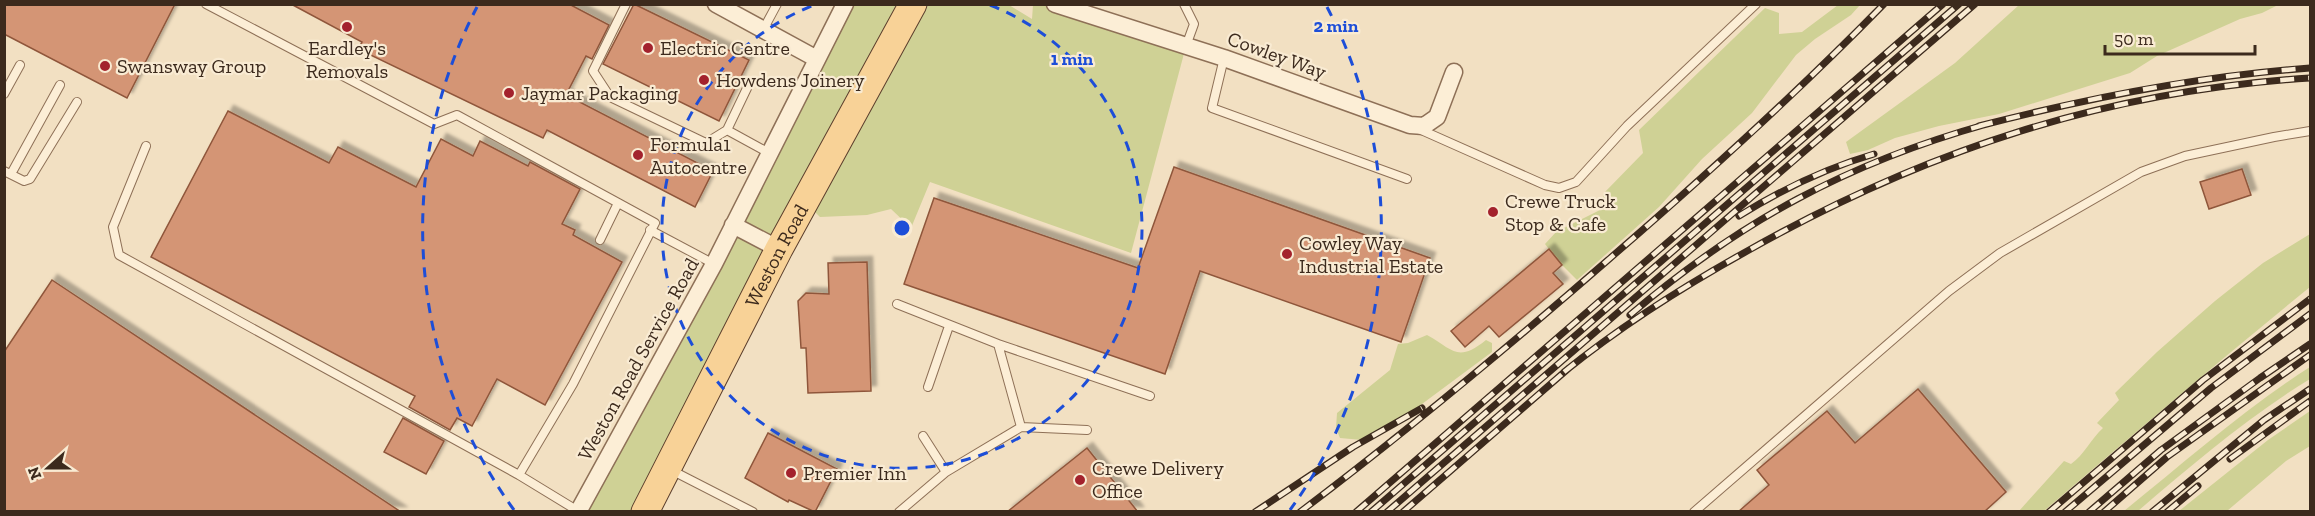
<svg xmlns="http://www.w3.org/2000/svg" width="2315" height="516" font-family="'Zilla Slab',serif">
	<defs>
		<filter id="shadow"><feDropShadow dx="5.5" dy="-5.5" stdDeviation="1.5" flood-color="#0004"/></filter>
	</defs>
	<rect width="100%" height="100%" fill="#f2e0c2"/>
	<path fill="#cfd195" d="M845,5H1009L1032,19L1033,5H1062L1186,46L1131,253L930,182L911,228L891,209L867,215L820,217L805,202L645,511L578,512Z
		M1838,5H1860L1851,15L1815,39L1796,55L1752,113L1702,159L1659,207L1577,280L1559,262L1545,244L1556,232L1600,210L1604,193L1643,153L1639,130L1765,8L1779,13V34L1802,32Z
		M2019,5V4L2278,5L2262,13L2240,19L2157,56L2130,73L1999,114L1939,126L1895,138L1868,150L1850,154L1846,142L1955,63Z
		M2310,234V287C2220,360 2132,435 2044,511H2019L2064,461L2071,464C2084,455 2091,439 2103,428L2097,423L2119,400L2115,393L2157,352L2215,301L2263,263Z
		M1427,335C1454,350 1457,363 1486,340L1492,343V352L1391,427L1362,440L1340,438L1336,428L1337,413L1390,370L1398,344L1408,343Z
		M2310,367V379C2248,417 2193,464 2138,511H2124C2185,462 2244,409 2310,367Z
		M2310,411V446L2286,461L2227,511H2179L2268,440Z"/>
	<path fill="#d49575" stroke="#8f563b" stroke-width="1.5" filter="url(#shadow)" d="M4,4H175L127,98L4,34Z
		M291,4H569L609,25L592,59L586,56L566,95L713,171L695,207L547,130L543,138L358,49L362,42Z
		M634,4L749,60L719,121L603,64Z
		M228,111L329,163L338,147L416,187L441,139L473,156L480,141L528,166L530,162L580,189L562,224L575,230L573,235L622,262L545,405L497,379L472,426L457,418L450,430L409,407L415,396L151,257Z
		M1174,167L1430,258L1401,342L1200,271L1165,374L904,284L934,198L1138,268Z
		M2242,169L2251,195L2209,209L2200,182Z
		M1549,249L1562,265L1553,273L1563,284L1499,337L1489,326L1465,347L1451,331Z
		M867,262L871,391L808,393L806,348H801L798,301L806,293L829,294L828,263Z
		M52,280L401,512H4V352Z
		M1918,389L2006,492L1984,512H1738L1769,485L1757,470L1827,411L1855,443Z
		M403,418L444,441L426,474L384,452Z
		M768,433L837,469L815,512L789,500L788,502L745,478Z
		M1087,448L1138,512H1007Z"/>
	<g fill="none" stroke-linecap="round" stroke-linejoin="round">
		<defs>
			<path id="service" d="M206,4L434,124L457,115L655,223L573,384L519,475L578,511
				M626,4L593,71L610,97L706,143L727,130L749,84
				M1184,4L1194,24L1186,46
				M763,30L777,4
				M1224,58L1212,108L1407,179
				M4,94L20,65
				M1419,129L1545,185L1559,188L1576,182L1627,126L1756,4
				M727,130L769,153
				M146,146L113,227L119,255L519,475
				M4,171L24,181L30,179L77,102
				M11,174L60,85
				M650,230L714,264
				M600,240L618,203
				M897,304L998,344L1021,427
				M998,344L1150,396
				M928,387L949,326
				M923,436L946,472
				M671,470L753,512
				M899,512L946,472L1021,427L1087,430
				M1694,512L1949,291L2000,253L2141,172L2185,156L2274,137L2310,131"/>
			<path id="minor" d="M716,4L817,59
				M1055,4L1224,58L1410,125L1424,126L1437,117L1454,72
				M733,225L779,249
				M578,512L714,264L845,4"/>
			<g id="primary">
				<path id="s1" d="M645,512L779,249L913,4"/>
			</g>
		</defs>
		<use href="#service" stroke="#8e7057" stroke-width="10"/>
		<use href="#minor" stroke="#8e7057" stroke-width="19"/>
		<use href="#primary" stroke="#5b3e2c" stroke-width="29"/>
		<use href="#service" stroke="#fceed6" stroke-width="8"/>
		<use href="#minor" stroke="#fceed6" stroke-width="16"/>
		<use href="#primary" stroke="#f8d297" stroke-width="27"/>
		<defs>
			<path id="rail" d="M1979,126C2088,98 2198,76 2310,68
				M1739,216C1781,190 1826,168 1874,154
				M1630,315C1740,221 1848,163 1987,124
				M1564,372C1621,326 1684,286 1749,250C1927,150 2106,91 2310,78
				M2230,459L2310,401
				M1255,512L1353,447L1422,408
				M1300,512C1406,432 1508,347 1608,260C1703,178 1796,94 1884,4
				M1356,512L1943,4
				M1371,512L1959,4
				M1387,512L1975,4
				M1403,512L1569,368
				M2049,512L2203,380L2310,299
				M2065,512L2211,388L2310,314
				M2089,512L2161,450L2260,378L2310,344
				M2104,512L2167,457L2310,355
				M2152,512L2264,420L2310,389
				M2167,512L2198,486"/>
		</defs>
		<use href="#rail" stroke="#3c2a1d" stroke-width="7"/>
		<use href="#rail" stroke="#f9ebd3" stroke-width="4.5" stroke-dasharray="14" stroke-linecap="butt"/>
	</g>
	<g fill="none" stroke="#1d4ed8" stroke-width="3" stroke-dasharray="10 8">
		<path d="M990 5A240 240 0 1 1 814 5"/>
		<path d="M514 510A479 479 0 0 1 477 7M1327 7A479 479 0 0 1 1290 510"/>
	</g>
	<g fill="#a3222d" stroke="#f9ebd3" stroke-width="2">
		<circle cx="347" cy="27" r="6"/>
		<circle cx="648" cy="48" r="6"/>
		<circle cx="105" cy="66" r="6"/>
		<circle cx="704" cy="80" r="6"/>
		<circle cx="509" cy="93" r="6"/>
		<circle cx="638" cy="155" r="6"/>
		<circle cx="1493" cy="212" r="6"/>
		<circle cx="1287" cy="254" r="6"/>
		<circle cx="791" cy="473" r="6"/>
		<circle cx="1080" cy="480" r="6"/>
	</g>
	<g text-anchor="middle" stroke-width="4.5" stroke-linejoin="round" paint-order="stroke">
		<g font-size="20" fill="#3c2a1d" stroke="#f9ebd3" text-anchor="start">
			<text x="347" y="55" text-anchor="middle">Eardley's<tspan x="347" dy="23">Removals</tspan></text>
			<text x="660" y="55">Electric Centre</text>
			<text x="117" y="73">Swansway Group</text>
			<text x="716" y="87">Howdens Joinery</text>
			<text x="521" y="100">Jaymar Packaging</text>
			<text x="650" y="151">Formula1<tspan x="650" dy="23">Autocentre</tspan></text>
			<text x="1505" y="208">Crewe Truck<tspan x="1505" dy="23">Stop &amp; Cafe</tspan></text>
			<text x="1299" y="250">Cowley Way<tspan x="1299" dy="23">Industrial Estate</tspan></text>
			<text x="1092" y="475">Crewe Delivery<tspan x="1092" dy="23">Office</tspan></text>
			<text x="803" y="480">Premier Inn</text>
		</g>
		<g font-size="20" fill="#3c2a1d" stroke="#f9ebd3">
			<text transform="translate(1277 55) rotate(20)" y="7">Cowley Way</text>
			<text dy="7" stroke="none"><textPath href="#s1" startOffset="288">Weston Road</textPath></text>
			<text transform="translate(638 359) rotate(-61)" y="7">Weston Road Service Road</text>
		</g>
	</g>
	<circle cx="902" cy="228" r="9" fill="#1d4ed8" stroke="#f9ebd3" stroke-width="3"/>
	<g font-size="18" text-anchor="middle" font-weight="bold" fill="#1d4ed8" stroke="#f9ebd3" stroke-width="4.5" stroke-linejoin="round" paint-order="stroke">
		<text x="1336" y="32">2 min</text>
		<text x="1072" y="65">1 min</text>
	</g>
	<rect width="2315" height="516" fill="none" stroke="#3c2a1d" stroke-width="12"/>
	<g transform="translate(48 468) rotate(249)" stroke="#f9ebd3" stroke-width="4.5" paint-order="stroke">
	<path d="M0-4.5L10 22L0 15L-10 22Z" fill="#3c2a1d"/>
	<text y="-9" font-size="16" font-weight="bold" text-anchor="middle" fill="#3c2a1d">N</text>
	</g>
	<path d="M2105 45v9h150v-9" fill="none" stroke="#3c2a1d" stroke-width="3"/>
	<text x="2114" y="45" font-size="18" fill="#3c2a1d" stroke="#f9ebd3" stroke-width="4.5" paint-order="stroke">50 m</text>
</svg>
